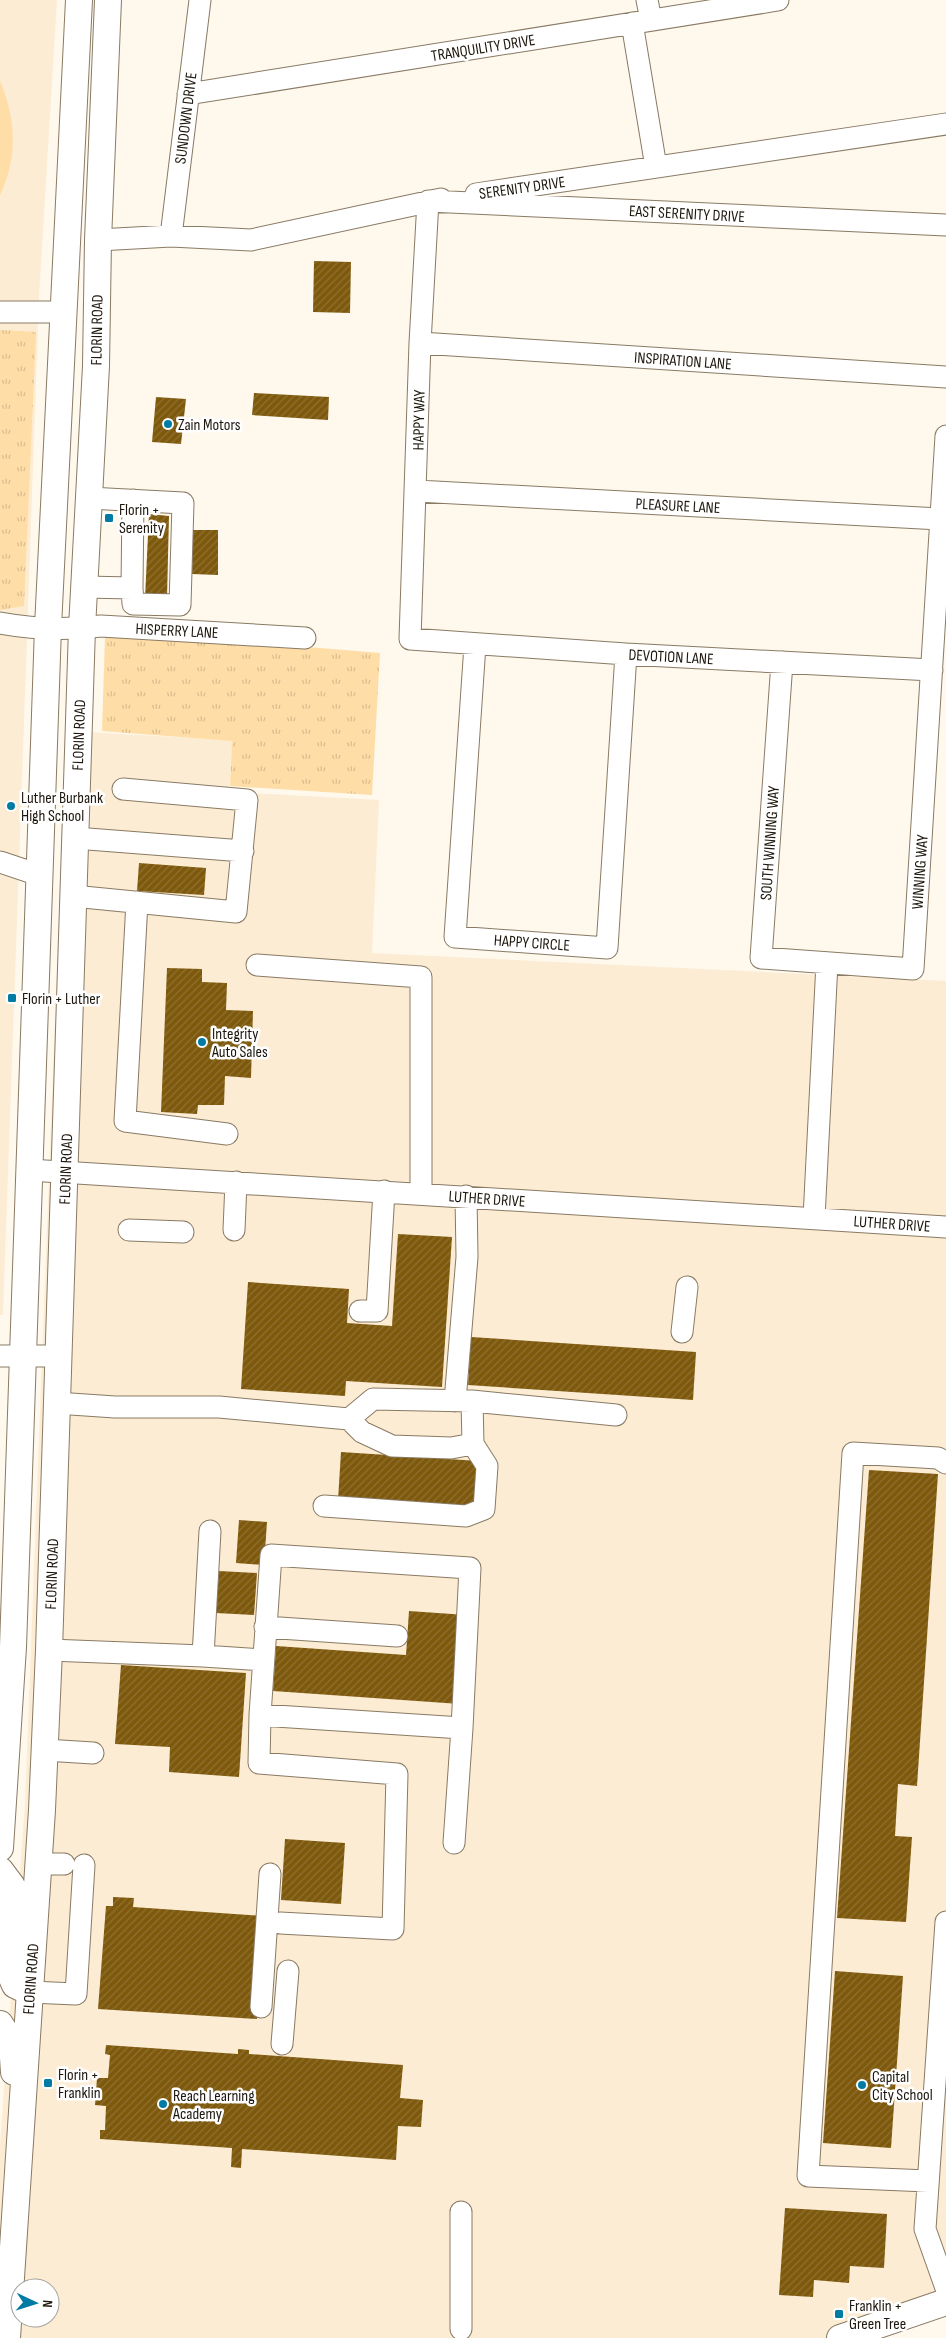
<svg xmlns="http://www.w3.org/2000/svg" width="946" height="2338" font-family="'Sofia Sans Condensed',sans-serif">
	<defs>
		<pattern id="grass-tufts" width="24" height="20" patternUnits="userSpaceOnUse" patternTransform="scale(1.25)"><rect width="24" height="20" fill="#ffdda6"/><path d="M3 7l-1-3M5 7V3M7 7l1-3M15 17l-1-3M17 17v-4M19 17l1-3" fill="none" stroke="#dabd8e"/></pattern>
		<pattern id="building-hatch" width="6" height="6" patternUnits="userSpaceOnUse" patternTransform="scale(1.25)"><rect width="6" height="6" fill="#7e590b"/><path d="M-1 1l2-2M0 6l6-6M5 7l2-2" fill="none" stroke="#8d7136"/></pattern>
	</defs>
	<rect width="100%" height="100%" fill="#fef8ed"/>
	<path fill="#fcecd3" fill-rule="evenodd" d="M0,0H57L39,296L3,1315H0Z
		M66,731L232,740L229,792L379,800L372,953L946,981V2312L873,2338H0V2145L25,1804ZM20,2288H50V2318H20Z"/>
	<path fill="url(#grass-tufts)" d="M0,330L36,332L24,606L0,610Z
		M126,632L380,653L372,795L230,786L232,741L102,731L105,637Z"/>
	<path fill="#ffdda6" d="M0,81C16,119 18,157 0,195Z"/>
	<path fill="url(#building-hatch)" d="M314,261L351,262L350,313L313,312Z
		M254,393L329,397L328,420L252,415Z
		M156,397L186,399L181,444L152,442Z
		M149,514L169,516L167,598H145Z
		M193,530H218V575L192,574Z
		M139,863L206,868L204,895L137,891Z
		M167,968L202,969V982L227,983L226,1010L253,1011L251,1078L225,1076L224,1105H198L197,1114L161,1112Z
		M398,1234L452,1237L442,1387L346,1381L345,1396L241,1389L248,1282L349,1289L347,1323L392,1326Z
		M471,1337L696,1352L693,1400L468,1385Z
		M341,1452L479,1461L476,1509L338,1500Z
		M869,1470L938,1474L917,1786L898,1784L895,1836L912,1837L906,1922L837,1918Z
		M239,1520L267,1522L264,1565L236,1563Z
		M219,1571L257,1573L254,1615L216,1613Z
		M409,1611L466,1615L460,1704L273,1691L276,1646L406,1655Z
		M121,1665L246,1673L239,1777L169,1772L170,1747L115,1744Z
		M285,1839L345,1843L341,1904L281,1900Z
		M113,1897L134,1898L133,1907L264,1916L257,2019L98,2009L106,1906H113Z
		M835,1971L903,1976L891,2148L823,2143Z
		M106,2045L238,2054V2049L249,2050V2054L403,2065L400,2098L423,2100L421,2127L398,2126L396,2160L242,2149L241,2168L231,2167L232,2148L100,2139V2130H105L106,2106L95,2105L97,2078H108L110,2055L105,2054Z
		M785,2208L887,2214L884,2268L850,2266L849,2283L814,2280L813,2297L779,2295Z"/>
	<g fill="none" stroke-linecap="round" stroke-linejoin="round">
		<defs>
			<path id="minor" d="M647,0L651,20
				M632,23L656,167
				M188,94L778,0
				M476,194L946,124
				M171,236L200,0
				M98,240L171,236L251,240L441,199
				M0,312H64
				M420,343L946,377
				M417,491L940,519
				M84,587L132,588L133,604L180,605L183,503L89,498
				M132,588L133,500
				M0,623C33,629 68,630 101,626L305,638
				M475,645L455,937L607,948L626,654
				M782,662L761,958L913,969L946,436
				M932,670L626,654L410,639L420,343L428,201L946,225
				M75,838L243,851
				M0,862L39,875
				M73,896L236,912L247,800L123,789
				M137,902L125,1121L227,1134
				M257,965L421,977V1193
				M29,1170L946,1227
				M814,1218L827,963
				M129,1230L183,1232
				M234,1230L236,1182
				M360,1311H377L384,1191
				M682,1332L687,1287
				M0,1356H58
				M455,1401L467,1257L466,1196
				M472,1401L616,1415
				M56,1403L115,1407H219L327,1417L349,1419L362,1432L392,1446L451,1448L473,1444L472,1401L373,1399L349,1419
				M324,1506L466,1516L484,1509L487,1466L473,1444
				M210,1531L203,1656L263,1660
				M265,1627L397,1636
				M49,1650L203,1656
				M260,1715L271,1555L470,1568L462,1728L260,1715L259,1763L397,1774L393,1929L280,1923
				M45,1750L93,1753
				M454,1843L462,1728
				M38,1864H64
				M946,1922L925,2229L946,2288
				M30,1992L76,1994L84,1865
				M261,2007L270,1874
				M282,2044L288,1971
				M928,2181L808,2176L853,1453L938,1458L946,1463
				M461,2212V2329"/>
			<path id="major" d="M0,1848L13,1647L48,627L79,0
				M0,1870L12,1886L9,1958L11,1976L15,1985L30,1992
				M0,2024L12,2043L14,2072
				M7,2338L42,1810L49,1650L82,628L96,366L98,240L108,0
				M840,2338L946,2302"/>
		</defs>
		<use href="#minor" stroke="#897a64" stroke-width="23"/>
		<use href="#major" stroke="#897a64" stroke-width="28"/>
		<use href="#minor" stroke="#fff" stroke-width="21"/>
		<use href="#major" stroke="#fff" stroke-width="26"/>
	</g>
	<g fill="#007ba3" stroke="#fff" stroke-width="2">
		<circle cx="168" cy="424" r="5"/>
		<rect x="104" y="513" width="10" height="10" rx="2.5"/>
		<circle cx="11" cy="806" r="5"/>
		<rect x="7" y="993" width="10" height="10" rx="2.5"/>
		<circle cx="202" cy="1042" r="5"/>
		<rect x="43" y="2078" width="10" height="10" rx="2.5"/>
		<circle cx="862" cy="2085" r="5"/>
		<circle cx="163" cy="2104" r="5"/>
		<rect x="834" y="2309" width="10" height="10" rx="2.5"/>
	</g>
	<g text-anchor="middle" stroke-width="5" stroke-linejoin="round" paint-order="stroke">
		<g font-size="16" fill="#1c160d" stroke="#fff">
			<text transform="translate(483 47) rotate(-9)" y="6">TRANQUILITY DRIVE</text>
			<text transform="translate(185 118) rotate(-83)" y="6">SUNDOWN DRIVE</text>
			<text transform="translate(522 187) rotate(-8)" y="6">SERENITY DRIVE</text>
			<text transform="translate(687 213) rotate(3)" y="6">EAST SERENITY DRIVE</text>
			<text transform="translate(96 330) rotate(-89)" y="6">FLORIN ROAD</text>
			<text transform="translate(683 360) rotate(4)" y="6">INSPIRATION LANE</text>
			<text transform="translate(418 420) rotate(-89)" y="6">HAPPY WAY</text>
			<text transform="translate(678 505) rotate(3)" y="6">PLEASURE LANE</text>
			<text transform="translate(177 630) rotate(3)" y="6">HISPERRY LANE</text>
			<text transform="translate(671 656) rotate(3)" y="6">DEVOTION LANE</text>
			<text transform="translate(78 735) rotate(-88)" y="6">FLORIN ROAD</text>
			<text transform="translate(769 843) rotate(-86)" y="6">SOUTH WINNING WAY</text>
			<text transform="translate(919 872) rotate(-86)" y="6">WINNING WAY</text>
			<text transform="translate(532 942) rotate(4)" y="6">HAPPY CIRCLE</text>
			<text transform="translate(65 1169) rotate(-88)" y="6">FLORIN ROAD</text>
			<text transform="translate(487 1198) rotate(4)" y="6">LUTHER DRIVE</text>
			<text transform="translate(892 1223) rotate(4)" y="6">LUTHER DRIVE</text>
			<text transform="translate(51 1574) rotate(-88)" y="6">FLORIN ROAD</text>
			<text transform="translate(30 1979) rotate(-86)" y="6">FLORIN ROAD</text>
		</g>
		<g font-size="16" fill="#1c160d" stroke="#fff" text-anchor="start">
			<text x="178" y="430">Zain Motors</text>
			<text x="119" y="515">Florin +<tspan x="119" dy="18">Serenity</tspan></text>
			<text x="21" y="803">Luther Burbank<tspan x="21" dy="18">High School</tspan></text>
			<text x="22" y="1004">Florin + Luther</text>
			<text x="212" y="1039">Integrity<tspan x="212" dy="18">Auto Sales</tspan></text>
			<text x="58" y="2080">Florin +<tspan x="58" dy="18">Franklin</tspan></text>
			<text x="872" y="2082">Capital<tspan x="872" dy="18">City School</tspan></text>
			<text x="173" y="2101">Reach Learning<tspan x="173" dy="18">Academy</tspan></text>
			<text x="849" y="2311">Franklin +<tspan x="849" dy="18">Green Tree</tspan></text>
		</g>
	</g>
	<g transform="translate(35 2303) rotate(94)"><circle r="24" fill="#ffffff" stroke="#a4a29e"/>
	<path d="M0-4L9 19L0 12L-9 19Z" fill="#007ba3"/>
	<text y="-8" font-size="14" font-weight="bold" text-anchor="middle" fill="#1c160d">N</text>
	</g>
</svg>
